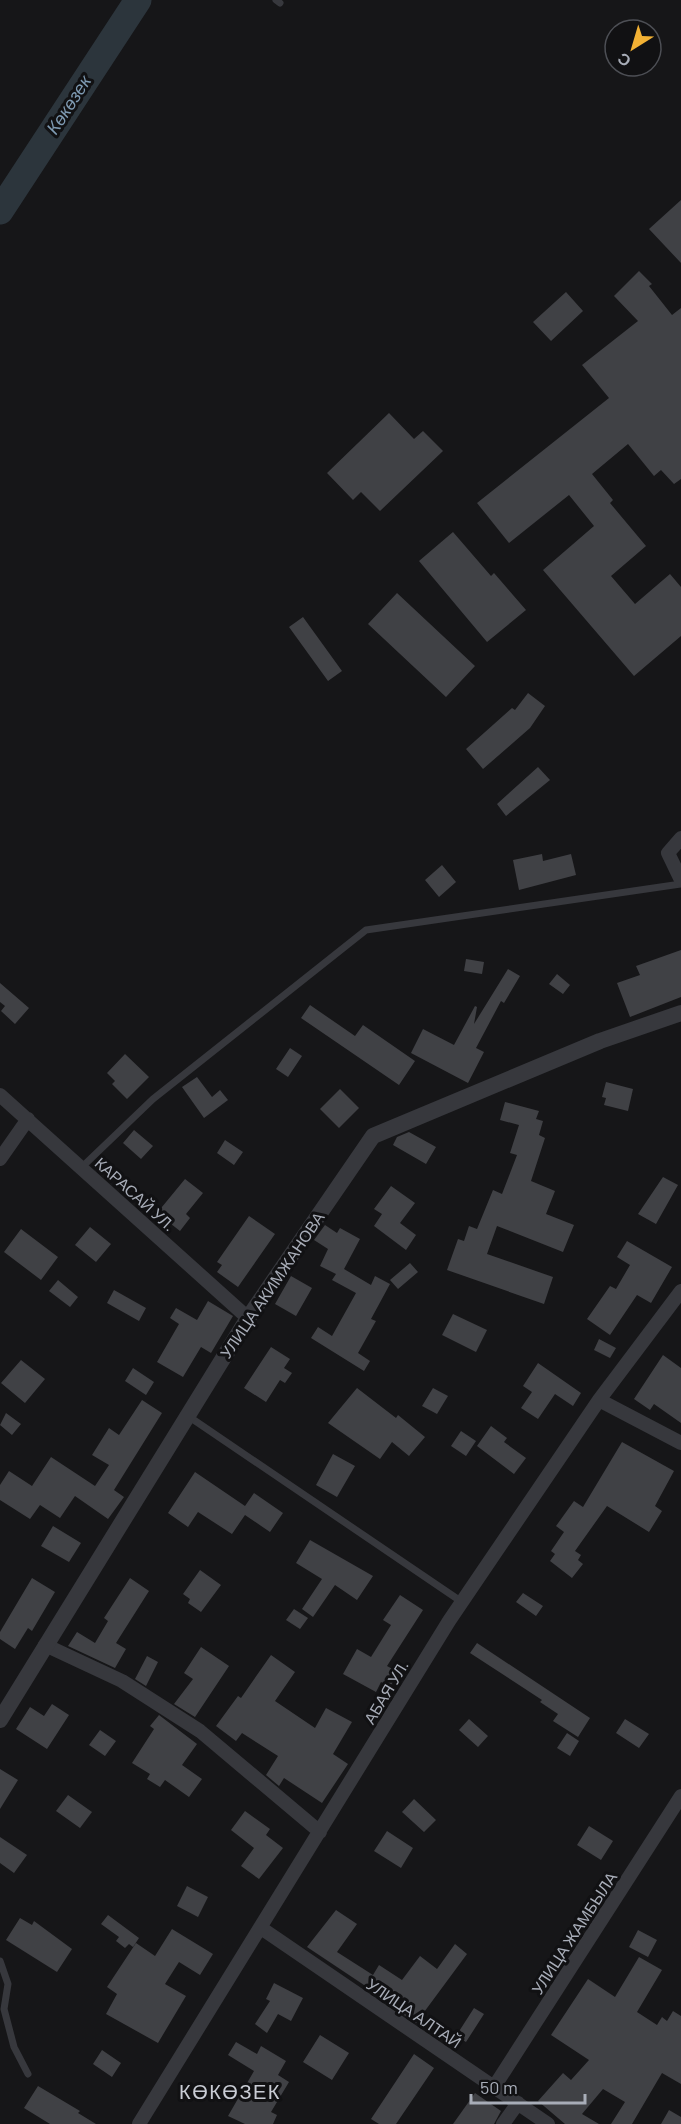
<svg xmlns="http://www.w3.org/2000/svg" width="681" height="2124" font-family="Barlow,sans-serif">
	<rect width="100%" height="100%" fill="#161618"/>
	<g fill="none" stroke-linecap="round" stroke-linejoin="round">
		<path stroke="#2c353c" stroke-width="27" d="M0,211L138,0"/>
	</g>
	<path fill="#404145" d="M681,200V263L649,229Z
		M639,271L652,284L649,286L672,315L681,308V479L674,484L661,470L654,476L628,444L592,474L613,500L610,503L646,546L611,576L635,604L670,574L681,587V636L634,676L543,570L594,526L569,495L509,543L477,503L609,398L582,365L638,321L614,296Z
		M566,292L583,311L551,341L533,322Z
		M389,413L414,439L423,431L443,451L380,511L361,492L353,500L327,473Z
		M453,532L491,576L494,573L526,610L487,642L419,561Z
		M397,593L475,666L446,697L368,624Z
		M303,617L342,671L328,681L289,627Z
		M528,693L545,706L530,728L483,769L466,749L512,708L515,710Z
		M538,767L550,780L506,816L497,804Z
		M542,854L543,861L571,854L576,875L519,890L513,860Z
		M442,865L456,882L439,897L425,880Z
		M681,950V997L630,1017L617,983L640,975L636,966Z
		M466,959L484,962L482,974L464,971Z
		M508,969L520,976L504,1003L501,1001L476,1048L484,1052L468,1083L411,1053L423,1029L454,1045L475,1006L477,1007L474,1024Z
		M557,974L570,985L563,994L549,984Z
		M0,983L29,1008L15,1024L1,1011L5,1006L0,1002Z
		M310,1005L355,1036L363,1025L415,1061L399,1085L301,1018Z
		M290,1048L302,1056L288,1077L276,1069Z
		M125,1054L149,1077L127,1099L112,1084L115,1081L107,1073Z
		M197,1077L212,1097L220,1090L228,1100L204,1118L182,1087Z
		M606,1082L633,1089L628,1111L604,1105L606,1098L602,1097Z
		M340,1089L359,1108L339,1128L320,1109Z
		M505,1102L539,1111L536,1119L543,1121L539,1135L545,1138L531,1181L555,1191L546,1214L574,1225L563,1252L497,1226L487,1254L553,1277L544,1304L447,1270L458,1239L464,1241L469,1226L477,1229L493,1190L502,1194L517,1155L510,1153L519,1125L500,1120Z
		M134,1130L153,1146L141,1159L123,1143Z
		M409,1132L436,1147L426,1164L393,1145L397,1137Z
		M225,1140L243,1152L234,1165L217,1153Z
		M663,1177L678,1185L656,1224L638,1214Z
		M185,1179L203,1193L186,1214L190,1218L180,1231L157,1213Z
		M391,1186L415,1203L400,1223L416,1235L406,1250L374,1226L382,1214L374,1209Z
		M249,1216L275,1234L238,1287L217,1272L222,1265L217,1262Z
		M325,1225L337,1233L340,1228L360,1239L344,1269L371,1285L375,1276L390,1284L371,1319L376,1321L358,1353L370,1361L364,1371L311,1338L318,1327L332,1336L356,1293L332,1280L336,1274L320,1266L328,1249L314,1240Z
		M90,1227L111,1244L96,1262L75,1245Z
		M21,1229L58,1257L41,1280L4,1252Z
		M627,1241L672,1267L651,1303L637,1295L610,1335L587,1319L610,1286L616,1289L630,1265L617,1257Z
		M410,1263L418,1272L398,1289L390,1280Z
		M291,1276L312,1288L296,1316L275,1304Z
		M58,1280L78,1297L70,1307L49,1291Z
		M114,1290L146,1308L139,1321L107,1303Z
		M208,1301L233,1316L211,1353L201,1347L183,1377L157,1362L179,1324L170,1318L176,1308L197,1320Z
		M453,1314L487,1330L476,1352L442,1335Z
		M599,1339L616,1348L610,1358L594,1350Z
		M271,1347L290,1359L284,1368L292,1373L285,1383L280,1380L266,1402L244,1388Z
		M663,1355L681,1368V1423L654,1404L650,1410L634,1399Z
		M21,1360L45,1379L25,1403L1,1383Z
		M538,1363L581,1393L573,1406L555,1394L538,1419L521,1408L532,1392L523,1386Z
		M133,1368L154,1382L146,1395L125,1381Z
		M357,1388L396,1418L398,1415L425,1437L409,1456L392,1442L380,1459L328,1423Z
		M433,1388L448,1396L437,1414L422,1406Z
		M142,1400L162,1413L114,1490L124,1497L108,1519L75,1496L60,1518L40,1505L30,1519L0,1500V1485L9,1471L32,1486L51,1457L95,1486L109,1465L92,1455L109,1428L119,1435Z
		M6,1413L21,1424L12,1435L0,1425Z
		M491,1426L507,1438L504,1442L526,1458L514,1474L477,1446Z
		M461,1431L476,1441L466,1456L451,1446Z
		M622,1442L674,1471L655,1506L662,1511L649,1532L607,1506L575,1551L581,1555L578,1560L583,1564L572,1578L550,1561L555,1554L551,1551L564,1532L556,1526L574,1501L583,1507Z
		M333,1454L355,1466L337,1497L316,1485Z
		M195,1472L245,1506L254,1493L283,1513L270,1532L245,1515L232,1534L198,1512L188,1527L168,1513Z
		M53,1526L81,1543L69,1562L41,1546Z
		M310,1540L373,1576L357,1600L335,1585L313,1617L302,1609L322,1579L296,1563Z
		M200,1570L221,1585L201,1612L188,1603L190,1599L183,1594Z
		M32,1578L55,1592L32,1631L28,1628L15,1649L0,1639V1632Z
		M130,1578L149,1591L116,1643L126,1649L115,1668L68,1646L77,1632L95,1643L108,1621L104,1618Z
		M523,1593L543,1606L536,1616L516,1602Z
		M400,1595L423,1610L387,1666L398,1672L390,1687L381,1682L376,1692L343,1674L357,1649L371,1657L391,1625L383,1620Z
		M294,1609L308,1618L300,1629L286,1620Z
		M477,1643L590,1718L578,1737L553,1721L558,1714L540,1702L542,1700L470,1653Z
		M201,1647L229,1666L195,1717L174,1704L193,1679L184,1673Z
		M271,1655L295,1672L275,1701L315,1728L326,1708L352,1722L333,1754L348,1764L322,1803L284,1778L279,1786L266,1775L278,1756L242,1733L236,1741L216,1726L238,1696L241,1698Z
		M147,1656L158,1662L146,1686L135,1679Z
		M52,1704L69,1715L47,1749L16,1729L30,1707L44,1716Z
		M159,1715L197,1744L182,1765L202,1779L189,1797L165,1780L160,1787L147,1779L150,1774L132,1763L154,1729L150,1726Z
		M469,1719L488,1736L478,1747L459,1730Z
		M625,1719L649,1734L639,1748L616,1733Z
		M100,1730L116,1741L105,1756L89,1745Z
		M567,1733L579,1741L570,1756L557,1748Z
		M0,1769L18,1780L0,1809Z
		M68,1795L92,1812L80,1828L56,1811Z
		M414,1799L436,1820L424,1832L402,1812Z
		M245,1811L270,1829L266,1835L283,1848L259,1879L241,1866L254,1848L231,1830Z
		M589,1826L613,1841L601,1860L577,1845Z
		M387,1831L413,1848L401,1868L374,1851Z
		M0,1837L27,1855L14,1873L0,1863Z
		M187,1886L208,1897L198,1917L177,1906Z
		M336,1910L357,1924L337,1952L373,1975L379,1965L402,1980L420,1956L437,1969L455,1944L467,1954L416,2023L380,1999L382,1997L307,1947Z
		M108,1915L139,1938L133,1947L129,1944L125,1948L116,1941L119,1937L101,1924Z
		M20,1918L32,1925L34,1921L72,1949L57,1972L6,1940Z
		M172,1929L213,1954L200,1975L179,1962L165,1984L186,1996L158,2043L106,2014L117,1994L107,1987L136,1943L155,1956Z
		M638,1930L657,1940L648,1957L629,1947Z
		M639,1957L662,1970L637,2012L657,2025L662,2017L667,2021L673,2011L681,2016V2084L662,2073L632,2124H611L625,2102L603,2089L582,2114L599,2124H565L538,2101L563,2073L571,2080L589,2060L551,2035L588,1979L615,1997Z
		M274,1983L303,1998L291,2021L278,2014L267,2033L255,2024L270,2001L266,1999Z
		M474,2008L484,2014L466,2042L456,2036Z
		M320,2035L349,2053L332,2080L303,2062Z
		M236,2042L257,2054L261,2046L286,2061L278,2075L289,2082L271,2112L277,2115L273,2124H245L228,2116L254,2071L228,2055Z
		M102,2050L121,2063L112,2077L93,2064Z
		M414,2054L434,2068L396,2124H379L371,2119Z
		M38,2086L80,2111L78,2113L96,2124H50L24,2108Z
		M475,2093L501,2111L494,2124H453Z
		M669,2110L681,2117V2124H661Z"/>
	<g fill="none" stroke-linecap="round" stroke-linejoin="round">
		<path stroke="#37383d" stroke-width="7" d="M276,0L280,3
			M82,1167L153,1099L366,930L681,884
			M188,1416L462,1602
			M0,1961L8,1984L4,2009L14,2047L28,2074"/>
		<path stroke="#37383d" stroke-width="14" d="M681,838L668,853L681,880
			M0,1095L248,1318
			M0,1159L28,1119
			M599,1400L681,1443
			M45,1645L122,1681L200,1731L320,1832
			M261,1928L548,2124
			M494,2087L681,1796
			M139,2124L449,1621L599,1400L681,1291
			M503,2124L518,2103"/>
		<path stroke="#37383d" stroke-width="16" d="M0,1720L248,1318L373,1136L600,1041L681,1013"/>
	</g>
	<g text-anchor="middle" stroke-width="6" stroke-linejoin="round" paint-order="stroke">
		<g font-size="16" fill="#a8adb8" stroke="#111113">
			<text transform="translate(135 1194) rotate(42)" y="6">КАРАСАЙ УЛ.</text>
			<text transform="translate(272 1285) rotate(-56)" y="6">УЛИЦА АКИМЖАНОВА</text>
			<text transform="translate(386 1692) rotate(-59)" y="6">АБАЯ УЛ.</text>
			<text transform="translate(574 1933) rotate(-57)" y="6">УЛИЦА ЖАМБЫЛА</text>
			<text transform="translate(414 2013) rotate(34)" y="6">УЛИЦА АЛТАЙ</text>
		</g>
		<g font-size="18" font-style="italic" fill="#7f9bb3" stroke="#111113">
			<text transform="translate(69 105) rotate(-57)" y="6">Көкөзек</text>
		</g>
		<g font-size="20" letter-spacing="1.5" fill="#c9ccd4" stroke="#111113">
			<text x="230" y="2099">КӨКӨЗЕК</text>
		</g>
	</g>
	<g transform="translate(633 48) rotate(217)"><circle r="28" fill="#111113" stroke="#4d4f55" stroke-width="1.5"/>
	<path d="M0-4.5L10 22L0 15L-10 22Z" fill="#f2b134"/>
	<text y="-9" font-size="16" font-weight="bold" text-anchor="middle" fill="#a8adb8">С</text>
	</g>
	<path d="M471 2094v9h114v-9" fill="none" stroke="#a8adb8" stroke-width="3"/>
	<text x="480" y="2094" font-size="18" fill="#a8adb8" stroke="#111113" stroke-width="4.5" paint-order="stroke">50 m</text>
</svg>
